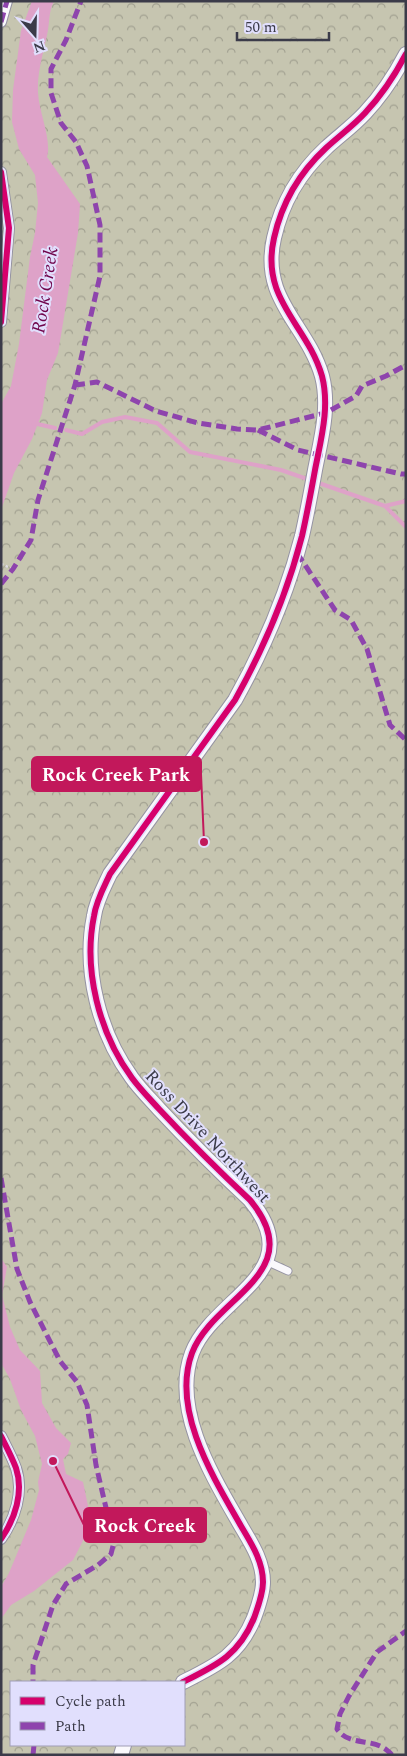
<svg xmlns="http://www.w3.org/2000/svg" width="407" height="1756" font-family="Spectral,serif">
	<defs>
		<pattern id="park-crowns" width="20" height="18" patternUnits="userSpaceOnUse" patternTransform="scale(1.25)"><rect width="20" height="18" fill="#c6c5b0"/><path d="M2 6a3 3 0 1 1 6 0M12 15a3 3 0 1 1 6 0" fill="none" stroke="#a2a191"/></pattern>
	</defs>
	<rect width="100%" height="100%" fill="#dbd9ee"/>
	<path fill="url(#park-crowns)" fill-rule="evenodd" d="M1,1H406V1755H1ZM11,1682H184V1745H11Z"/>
	<path fill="#dea2c8" d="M32,1H54C48,12 50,24 47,35C43,55 37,72 38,93C39,112 52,141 47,157L80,204L78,233L58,353L47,380L42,413L32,439L14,473L1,510V404L11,386L19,344L30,257L35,233L38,203L35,175L19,149L12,122L13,90L21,31Z
		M1,1258L7,1267L2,1295L10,1327L20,1350L40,1371L42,1403L56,1428L71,1443L68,1454L63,1459L66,1474L83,1482L88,1506L86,1535L73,1560L34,1591L11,1605L1,1619V1587L9,1573L31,1520L39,1490L38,1482L42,1464L35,1436L21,1410L10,1379L1,1363Z"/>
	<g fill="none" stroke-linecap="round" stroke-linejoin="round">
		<path stroke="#dea2c8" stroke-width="4" d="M33,423L55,428
			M66,430L82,434L102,422L125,417L157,423L190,452L281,470L385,506L406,527
			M385,506L406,501"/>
		<defs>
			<path id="service" d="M266,1261L288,1271"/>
			<path id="pedestrian" d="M1,22L7,1
				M1,172L9,228L1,322
				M1,1436C6,1446 12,1457 16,1468C24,1492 15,1519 1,1539"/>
			<path id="minor" d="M183,1682C217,1665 239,1655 254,1618C258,1607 263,1594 263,1582C263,1561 251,1543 241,1526C213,1477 171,1410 192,1353C213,1297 311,1273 250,1200C219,1171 188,1140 159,1109C150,1099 140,1089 132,1078C99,1033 83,970 94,916C96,901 104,887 110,874L235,700C264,648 287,594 302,536C307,514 311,492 315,470C321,439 330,407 322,376C307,324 260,300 274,238C282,202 299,173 326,148C339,136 353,126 365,113C382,95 395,75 406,54
				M121,1755L124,1745"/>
		</defs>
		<use href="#service" stroke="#9593a3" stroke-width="9"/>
		<use href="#pedestrian" stroke="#9593a3" stroke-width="12"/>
		<use href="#minor" stroke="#9593a3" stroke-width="16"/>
		<path stroke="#dddce2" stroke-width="2.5" stroke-dasharray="2.5 2.5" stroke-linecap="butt" d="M1,564L13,569"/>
		<use href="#service" stroke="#faf9fc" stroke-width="7"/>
		<use href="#pedestrian" stroke="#faf9fc" stroke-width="10"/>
		<use href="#minor" stroke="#faf9fc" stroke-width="14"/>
		<path stroke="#8e44ad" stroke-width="5" stroke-dasharray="10 5" stroke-linecap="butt" d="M1,22L7,1
			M75,385L97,382L156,411L198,423L237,429L258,430L321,414
			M331,410L356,396L362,386L386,376L406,365
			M258,430L298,450L401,474H406
			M297,553L335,610L351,620L367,649L390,725L406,740
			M1,584L13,569L31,540L38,500L75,385L100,276V225L87,166L76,142L61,123L51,93V69L66,40L81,1
			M1,1178L17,1269L30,1302L60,1361L77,1382L87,1405L96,1465L114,1542L111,1554L98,1565L66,1584L53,1605L33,1665V1682
			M33,1755L34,1745
			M392,1755C389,1752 386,1749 382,1747C367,1739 348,1745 337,1729L340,1714L349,1696L377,1652L406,1631"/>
		<defs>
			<path id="cycleway" d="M1,172L9,228L1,322
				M1,1436C6,1446 12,1457 16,1468C24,1492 15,1519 1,1539
				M183,1682C217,1665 239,1655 254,1618C258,1607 263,1594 263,1582C263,1561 251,1543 241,1526C213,1477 171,1410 192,1353C213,1297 311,1273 250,1200C219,1171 188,1140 159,1109C150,1099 140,1089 132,1078C99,1033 83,970 94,916C96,901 104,887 110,874L235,700C264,648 287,594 302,536C307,514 311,492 315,470C321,439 330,407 322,376C307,324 260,300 274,238C282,202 299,173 326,148C339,136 353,126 365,113C382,95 395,75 406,54"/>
		</defs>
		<use href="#cycleway" stroke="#e1dffd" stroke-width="9"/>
		<use href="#cycleway" stroke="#d6006c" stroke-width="6"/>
	</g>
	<g text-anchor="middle" stroke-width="4" stroke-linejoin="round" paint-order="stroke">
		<g font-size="18" fill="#3b3b49" stroke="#e1dffd">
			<text transform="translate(208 1136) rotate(47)" y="6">Ross Drive Northwest</text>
		</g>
		<g font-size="19" font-style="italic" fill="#6f044b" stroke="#e1dffd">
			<text transform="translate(44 290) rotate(-81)" y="7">Rock Creek</text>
		</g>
	</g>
	<path fill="none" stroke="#c2185b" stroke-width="2" d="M204 842L201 774M53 1461L84 1525"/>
	<g fill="#c2185b" stroke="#e1dffd" stroke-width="2">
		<circle cx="204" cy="842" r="5"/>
		<circle cx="53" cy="1461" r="5"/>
	</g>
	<g fill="#c2185b" stroke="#c2185b" stroke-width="2">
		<rect x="32" y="757" width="169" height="34" rx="5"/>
		<rect x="84" y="1508" width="122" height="34" rx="5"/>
	</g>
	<g font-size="19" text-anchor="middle" font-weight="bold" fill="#fff">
		<text x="116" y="781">Rock Creek Park</text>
		<text x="145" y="1532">Rock Creek</text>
	</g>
	<rect width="407" height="1756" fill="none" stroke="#3b3b49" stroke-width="5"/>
	<rect x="10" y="1681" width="175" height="65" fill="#e1dffd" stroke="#9f9db5"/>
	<rect x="20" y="1697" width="25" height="8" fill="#d6006c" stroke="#9f9db5"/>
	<text x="55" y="1706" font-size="15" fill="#3b3b49">Cycle path</text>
	<rect x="20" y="1722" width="25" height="8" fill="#8e44ad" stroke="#9f9db5"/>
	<text x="55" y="1731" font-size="15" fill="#3b3b49">Path</text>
	<g transform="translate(35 35) rotate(160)" stroke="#e1dffd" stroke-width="4" paint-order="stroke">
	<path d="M0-4L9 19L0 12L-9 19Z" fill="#3b3b49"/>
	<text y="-8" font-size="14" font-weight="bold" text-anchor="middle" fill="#3b3b49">N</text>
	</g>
	<path d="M237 32v8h92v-8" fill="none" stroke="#3b3b49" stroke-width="2.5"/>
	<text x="245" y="32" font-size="15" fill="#3b3b49" stroke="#e1dffd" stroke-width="4" paint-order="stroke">50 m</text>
</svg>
